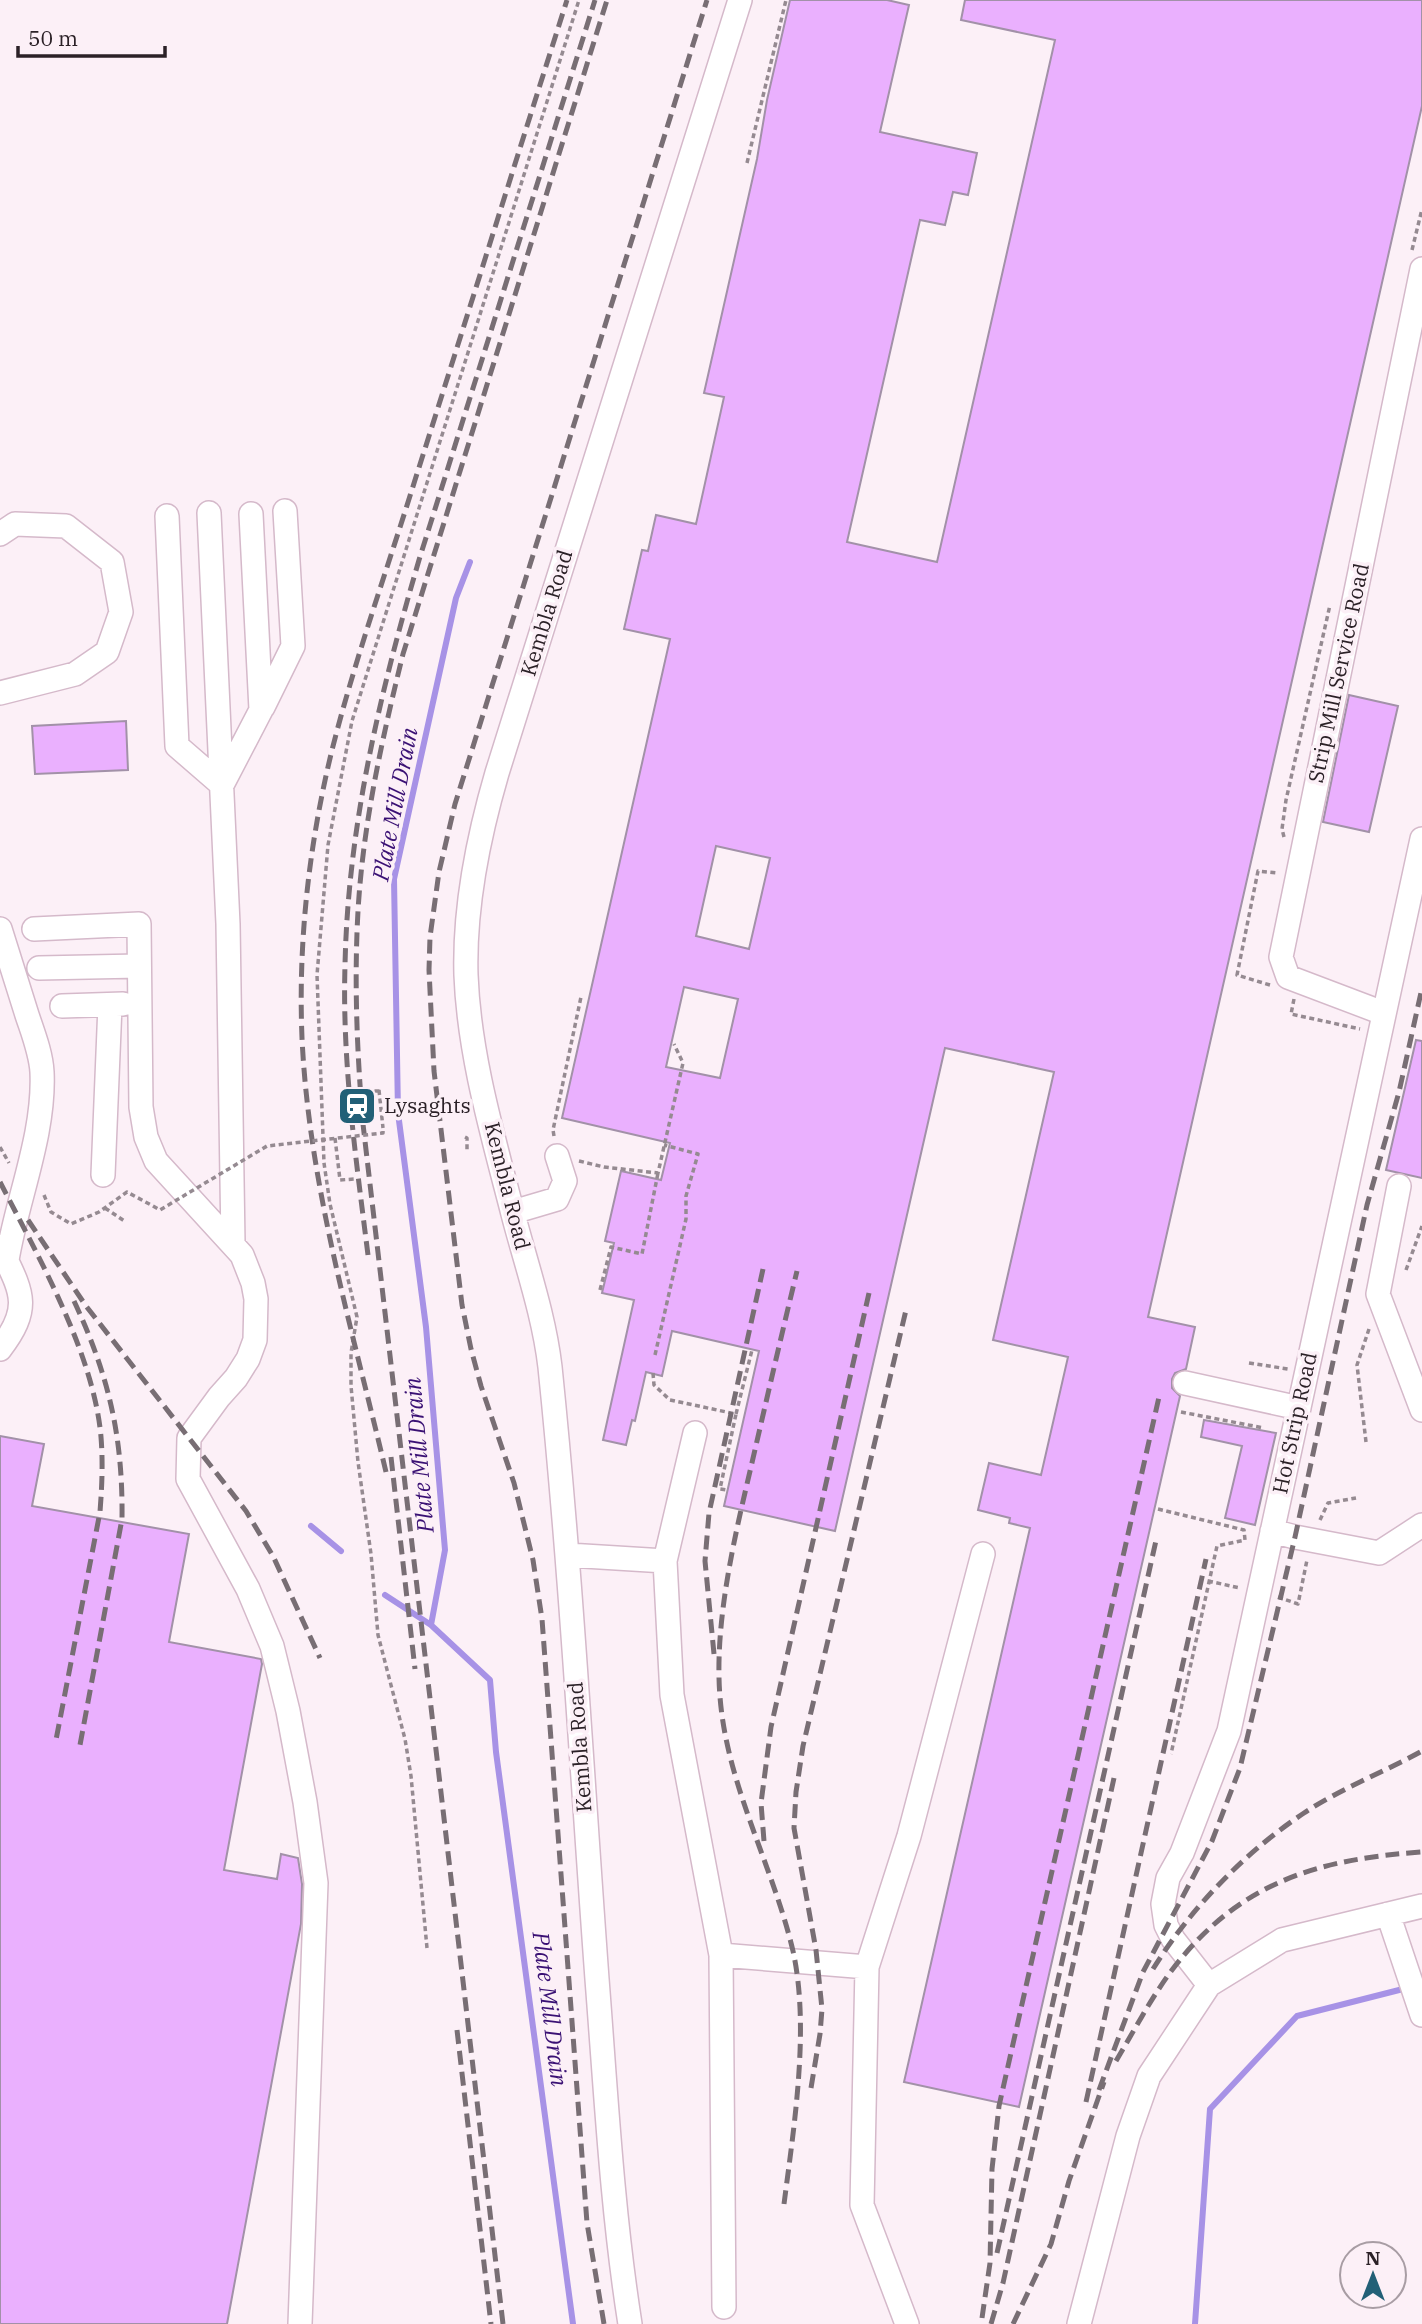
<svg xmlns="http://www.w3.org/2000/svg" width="1422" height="2324" font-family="'IBM Plex Serif',serif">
	<rect width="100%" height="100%" fill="#fcf0f7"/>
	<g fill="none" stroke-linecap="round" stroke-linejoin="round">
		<path stroke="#a792e6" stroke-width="6" d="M470,562L456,598L394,879L398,1113L426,1327L445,1550L431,1625L490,1680L496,1752L573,2324
			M311,1526L341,1551
			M385,1595L431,1625
			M1195,2324L1210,2109L1297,2016L1407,1988"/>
	</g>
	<path fill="#eab0fe" stroke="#a291a8" stroke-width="2" fill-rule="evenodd" d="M790,0H887L909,5L880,132L977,153L968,195L953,192L945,225L920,220L847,542L937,562L1055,40L961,20L965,0H1422V106L1148,1317L1195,1327L1186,1369L1175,1373L1172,1379V1388L1180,1396L1019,2107L904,2082L1030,1528L1009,1523L1010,1518L978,1510L989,1463L1041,1475L1068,1357L993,1340L1054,1072L945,1048L835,1531L724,1506L759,1351L672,1331L662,1376L646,1372L635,1421L632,1420L626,1445L603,1440L634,1300L602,1293L614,1243L605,1241L621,1171L661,1180L670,1143L562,1118L670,639L624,629L642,550L648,551L656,515L696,524L724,397L704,393L757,159L767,100ZM716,846L770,858L749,949L696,936ZM684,987L738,999L720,1078L666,1067Z
		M1349,695L1398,706L1369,832L1323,822Z
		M126,721L128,770L35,774L32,726Z
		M1416,1040L1422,1041V1178L1386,1170Z
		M1204,1420L1276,1433L1255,1525L1225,1518L1242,1446L1201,1437Z
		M0,1436L44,1444L32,1506L189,1534L169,1642L261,1659L262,1664L224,1870L277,1879L281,1854L298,1858L302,1884L301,1924L227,2324H0Z"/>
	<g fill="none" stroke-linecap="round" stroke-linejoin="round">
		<defs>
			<path id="minor" d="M209,513L228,924L233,1243
				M167,516L177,746L222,785L261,710L251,514
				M0,534L15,524L66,526L112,562L121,612L107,652L75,674L0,693
				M263,707L293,646L285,511
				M0,929C9,957 18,986 27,1015C33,1033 41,1053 42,1072C45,1134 17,1199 7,1260
				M34,929L139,924L141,1107L146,1137L156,1161L242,1255L253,1283L256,1299L255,1340L248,1359L236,1378L219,1397L189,1438L188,1479L248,1589L272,1646L288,1711L305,1802L316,1883L300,2324
				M39,968L139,966
				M62,1006L123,1004
				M1383,1013L1288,977L1281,957L1422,269
				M103,1175L110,1005
				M1399,1186L1378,1294L1422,1410
				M513,1212L557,1199L565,1181L557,1156
				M0,1349C33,1306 21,1291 0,1247
				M1185,1383L1299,1408
				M1272,1531L1295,1537L1379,1553L1422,1525
				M568,1555L665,1561L695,1433
				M665,1561L672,1695L721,1955L724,2307
				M1388,1914L1422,2015
				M721,1955L867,1967L909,1836L983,1554
				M867,1967L862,2205L907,2324
				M1209,1985L1173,1939L1166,1925L1163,1904L1168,1878L1182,1853L1229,1731L1422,839
				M630,2324C612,2210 606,2094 597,1979C582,1775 571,1571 550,1367C544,1315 526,1264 513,1214C493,1136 469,1055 466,975C464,907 478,838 497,773L740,0
				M1079,2324L1128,2136L1149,2076L1209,1985L1282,1940L1422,1906"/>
		</defs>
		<use href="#minor" stroke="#d5b9ca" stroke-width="26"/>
		<path stroke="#958a91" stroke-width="3.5" stroke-dasharray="5 3.5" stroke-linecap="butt" d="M747,163L786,0
			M1412,250L1422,209
			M1284,837L1282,829L1286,800L1330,605
			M1270,985L1237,975L1258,871L1278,873
			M1294,999L1291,1014L1360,1029
			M379,1090L383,1128
			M366,1091H383
			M554,1136L553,1130L581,997
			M465,1137L467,1138V1151
			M335,1138L340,1180L354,1179
			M0,1147L9,1163
			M579,1161L604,1167L658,1173L683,1063L674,1044
			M44,1195L51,1212L71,1224L99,1212L127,1192L153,1206
			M105,1208L126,1222
			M1406,1270L1422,1226
			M600,1290L611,1247L642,1254L658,1173
			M655,1355L686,1219V1196L698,1154L664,1145
			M1249,1363L1288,1369
			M653,1373L654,1385L670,1400L736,1414L720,1489L727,1490
			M1181,1412L1264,1428
			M736,1414L752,1350
			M1366,1442L1357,1365L1369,1329
			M1158,1509L1244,1530L1245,1540L1217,1546L1171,1754
			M1320,1520L1328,1503L1356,1498
			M1208,1581L1240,1588
			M1278,1597L1298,1604L1307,1560
			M427,1948L411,1776L405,1739L378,1635L371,1554L358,1462L351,1386V1353L357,1317L330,1204L324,1163L317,975L328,845L352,721L579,0"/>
		<use href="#minor" stroke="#fff" stroke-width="23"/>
		<path stroke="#786e74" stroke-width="5" stroke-dasharray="14 7" stroke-linecap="butt" d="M0,1182C38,1256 94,1354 101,1437C103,1462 102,1486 100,1512L56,1740
			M28,1220L86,1306L246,1511L273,1556L320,1658
			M368,1255C356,1159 342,1062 345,965C348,826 380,693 419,560L595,0
			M74,1301C109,1376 123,1437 122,1519L80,1745
			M391,1457L415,1669
			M386,1472C352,1328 309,1186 302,1038C298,942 309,844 332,750C355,659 387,570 415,480C466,320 516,160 567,0
			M714,1654L705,1561L709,1513L763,1269
			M764,1841L761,1803L771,1727L869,1293
			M1153,1969C1190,1909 1245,1852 1304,1813C1340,1789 1384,1772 1422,1751
			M457,2030L491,2324
			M1116,2061C1134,2031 1151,1998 1172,1970C1238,1883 1317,1859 1422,1852
			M811,2088L820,2034L822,2009L816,1950L794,1828L796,1792L803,1746L906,1310
			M1099,2090L1143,1972L1212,1841L1240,1768L1295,1537L1367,1205L1399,1092L1422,988
			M1086,2102L1206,1559
			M784,2204C794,2126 810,2028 793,1951C773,1866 727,1786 720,1697C714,1624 734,1539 751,1467C766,1402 781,1337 797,1271
			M997,2253L1157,1536
			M982,2318L990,2263L992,2169L999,2106L1159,1397
			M503,2324L363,1124C357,1053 354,982 358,911C363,824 382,739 403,654L607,0
			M604,2324L587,2223L542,1619L533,1560L514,1483L481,1386L471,1349L462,1305L434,1071L429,970L430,937L439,872L455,804L707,0
			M991,2324L1003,2283L1114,1778
			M1013,2324L1051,2244L1069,2181L1104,2082"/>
		<path stroke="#958a91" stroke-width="3.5" stroke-dasharray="5 3.5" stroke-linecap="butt" d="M153,1206L160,1210L267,1146L383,1133V1128"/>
	</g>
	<defs>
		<symbol id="station-square" viewBox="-11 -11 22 22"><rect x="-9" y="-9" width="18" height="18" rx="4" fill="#226077" stroke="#fcf0f7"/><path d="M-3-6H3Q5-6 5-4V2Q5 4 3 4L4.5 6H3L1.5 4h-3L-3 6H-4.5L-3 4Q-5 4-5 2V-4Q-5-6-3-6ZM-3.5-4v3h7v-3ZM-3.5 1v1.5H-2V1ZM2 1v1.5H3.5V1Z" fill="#fff"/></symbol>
	</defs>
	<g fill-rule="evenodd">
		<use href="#station-square" x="335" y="1084" width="44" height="44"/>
	</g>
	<g text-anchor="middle" stroke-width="7" stroke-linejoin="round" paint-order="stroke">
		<g font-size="21" fill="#2b2127" stroke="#fcf0f7">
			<text transform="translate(547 613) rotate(-73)" y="7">Kembla Road</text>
			<text transform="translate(1339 673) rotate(-78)" y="7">Strip Mill Service Road</text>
			<text transform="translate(507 1186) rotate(76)" y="7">Kembla Road</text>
			<text transform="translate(1295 1423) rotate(-78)" y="7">Hot Strip Road</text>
			<text transform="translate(580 1747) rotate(-94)" y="7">Kembla Road</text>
		</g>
		<g font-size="21" fill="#2b2127" stroke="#fcf0f7" text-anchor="start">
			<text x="384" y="1113">Lysaghts</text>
		</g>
		<g font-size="23" font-style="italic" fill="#3a1174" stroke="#fcf0f7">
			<text transform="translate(395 804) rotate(-79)" y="8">Plate Mill Drain</text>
			<text transform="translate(419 1455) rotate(-95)" y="8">Plate Mill Drain</text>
			<text transform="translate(550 2009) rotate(83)" y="8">Plate Mill Drain</text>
		</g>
	</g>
	<g transform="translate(1373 2275)"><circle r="33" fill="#fcf0f7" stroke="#a89da4" stroke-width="2"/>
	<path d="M0-5L12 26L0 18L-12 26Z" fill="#226077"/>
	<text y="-10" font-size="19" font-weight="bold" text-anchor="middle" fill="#2b2127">N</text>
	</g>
	<path d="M18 46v10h147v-10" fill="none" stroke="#2b2127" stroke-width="3.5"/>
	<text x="28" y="46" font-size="21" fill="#2b2127" stroke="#fcf0f7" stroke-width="5" paint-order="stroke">50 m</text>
</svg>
